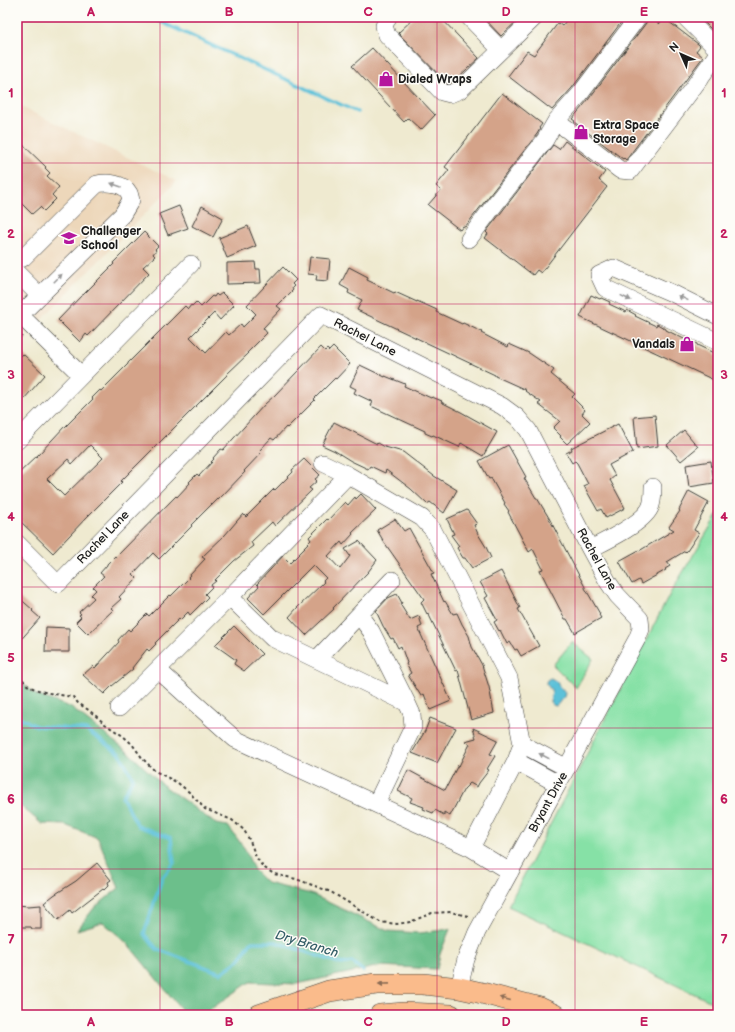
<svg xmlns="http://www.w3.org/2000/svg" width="735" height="1032" font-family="'Balsamiq Sans',sans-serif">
	<rect width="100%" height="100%" fill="#fdfcf7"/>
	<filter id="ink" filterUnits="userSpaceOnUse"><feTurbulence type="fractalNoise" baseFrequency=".025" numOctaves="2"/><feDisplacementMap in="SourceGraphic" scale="8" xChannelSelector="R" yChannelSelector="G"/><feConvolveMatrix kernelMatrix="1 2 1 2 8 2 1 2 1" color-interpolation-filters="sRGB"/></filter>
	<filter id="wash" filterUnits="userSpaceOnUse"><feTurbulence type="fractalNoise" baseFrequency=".012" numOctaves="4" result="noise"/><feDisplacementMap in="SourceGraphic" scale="16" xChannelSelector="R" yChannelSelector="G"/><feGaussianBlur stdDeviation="0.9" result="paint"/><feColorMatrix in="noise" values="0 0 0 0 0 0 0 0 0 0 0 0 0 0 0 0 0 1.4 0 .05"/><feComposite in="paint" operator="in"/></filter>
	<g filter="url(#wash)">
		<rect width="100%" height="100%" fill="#efead0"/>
		<path fill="#edd7ba" d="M17,105L177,181L41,320L17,295Z"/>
		<path fill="#86e1a6" stroke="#517e61" d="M718,514V1005L508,906L671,592Z
			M572,642L593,659L576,688L553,665Z"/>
		<path fill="#6cbf8b" stroke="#446e54" d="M17,678L36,695L70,707L128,752L163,785L216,824L228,826L245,849L254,870L267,883L311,894L388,931L420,933L450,929L440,954L437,969L380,966L297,984L250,982L202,1015H186L127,943L103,922L77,930L94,908L119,888L98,838L65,825L42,824L17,803Z"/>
		<path fill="#5bc1d9" stroke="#3c6e7a" d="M551,678L556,681C557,682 558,684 559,686C562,691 568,689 565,697C560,699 560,703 556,706L553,705L550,702C551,692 555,693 546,684C546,681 547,679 551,678Z"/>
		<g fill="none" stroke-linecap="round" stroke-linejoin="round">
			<path stroke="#5bc1d9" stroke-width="3.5" d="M150,17L357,112
				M17,716L36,726L86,730L120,754L133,778L129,786L122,797L138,826L171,838L174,863L162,878L144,934L157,949L221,973L239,960L251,942H276L342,964L352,962L363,971"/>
		</g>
		<g id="blocks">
			<path fill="#d4a389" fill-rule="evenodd" d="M415,17H440L479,58L454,81L449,84L447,83L398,33Z
				M483,17H521L501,36Z
				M569,17H625L572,88L552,110L508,76L527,51L534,55L558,23L562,26Z
				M648,17H650L659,24L664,18L698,44L700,46L696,51L703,57L626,160L624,158L623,159L574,122L575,121L572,119L588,100L646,23Z
				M699,17H718V36Z
				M372,48L435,115L421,130L408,118L404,122L352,66Z
				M502,93L542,124L539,128L540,129L537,134L465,227L463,226L460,230L428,205L441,190L436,186L449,170L445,167Z
				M17,139L46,167L45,168L50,173L47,176L59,187L52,195L56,199L44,211L40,207L32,214L17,199Z
				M565,141L605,172L599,180L607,187L541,273L537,270L533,275L485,238L488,234L486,232L500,214L553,145L559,149Z
				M179,206L188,228L168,235L159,214Z
				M202,206L223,218L213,237L192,226Z
				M248,226L256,246L227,258L219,238Z
				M144,232L158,246L155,249L156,250L153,254L155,256L143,267L149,273L88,336L86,334L80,342L58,320L82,295H83L114,264L113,263Z
				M310,257L330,259L328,281L316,280L317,275L308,274Z
				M255,262L256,269H260L261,283L227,284V263Z
				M283,267L296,280L292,284L294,286L292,288L293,290L277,306L281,309L263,328L267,333L247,353L248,354L227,374V375L121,481L122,482L86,518L53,553L17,518V475L39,454L65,426V427L93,399L92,398L100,390L101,391L128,364V363L185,306L188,309L191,305L192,306L196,302L201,307L212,296L214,297L216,294L218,296L222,293L234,305L220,320L214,313L190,337L206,353L226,332L229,335L241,324L243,327L256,314L247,305ZM90,445L103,458L64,496L47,479L68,459L72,464Z
				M349,267L368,277L367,280L394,293L395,292L417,302V301L437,310L436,312L462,324L463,323L482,332L481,333L508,347L509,344L529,353L554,370L551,374L575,394L572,397L585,410L582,414L590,422L567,444L560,437L561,436L553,428L560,421L538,404L541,402L525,391L526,390L495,376V375L357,310L362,300L348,293L349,290L340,285Z
				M591,295L600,299L601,298L610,302L609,304L626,312L627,310L636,315L635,316L656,326L657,324L666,329V330L688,341V339L697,344V345L718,355V382L580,317Z
				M321,347L325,351L327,349L329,351L333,347L350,364L336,379L335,378L314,399L315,400L287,428L286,427L274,440L271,438L260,450L262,452L244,471L245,472L221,497V496L212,505V504L191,525L192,526L159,559L153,553L133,574L137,578L119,597L121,599L111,608L113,610L88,634L76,622L81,617L79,615L81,614L79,612L94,598L91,595L96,590L93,587L104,576L100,573L107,565V564L115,556L116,557L176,496L177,497L190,483L189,482L197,474L199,476L212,462H211L214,459L213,458L221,449L223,450L265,404L274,396Z
				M23,354L45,375L17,407V360Z
				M360,365L385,377V376L405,384L404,386L431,398L432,397L442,401L441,402L461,412L497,432L483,456L461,443L459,447L433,435L432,436L425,433V431L371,406L373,402L354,393L356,389L350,386Z
				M655,415L658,446L637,449L634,417Z
				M334,422L377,444L378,443L385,447L403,452L434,476L457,490L444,513L430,502L427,504L411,489L386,470L385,473L370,466L368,469L351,461L335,451L322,445Z
				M618,424L633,452L609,465L615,476L610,480L625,508L606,518L601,509L598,511L584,486L588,484L577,463L575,461L572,463L566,453L572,450L571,448Z
				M684,430L698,447L681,461L667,445Z
				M508,445L526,477L524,478L536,498H537L549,518L585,587V588L600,614L599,615L601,618L575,633L567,619H565L551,592L540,570L543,569L533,549L529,552L508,512L509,511L504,504L505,503L491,478L489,479L479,461Z
				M304,459L320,475L315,479L317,481L309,488L312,490L275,526L272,522L251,542L253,546L234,561L215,580L216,581L211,585L212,587L205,594L208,597L190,615L188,612L180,620L179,619L155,643L156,644L149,651L147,649L132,668L133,669L112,686L104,694L83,675L93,666L95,668L119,642L118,640L128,629L130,631L147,614L149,616L170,595L171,596L189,578L188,577L205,559L202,557L225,535L243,514L246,517L274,489L275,490L293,472L292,470Z
				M711,461L714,483L689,487L686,465Z
				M689,491L709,502L694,530L699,533L687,551L686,552L685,551L667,562L670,566L665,569L666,570L641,584L639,580L632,584L619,561L639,550V551L674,530L669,527L680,511L679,510Z
				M361,494L376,510L352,533L353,534L343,545L341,542L328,556L340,569L350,556L345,549L359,541L377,560L368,572L333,608L334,609L306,635L289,617L297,608L324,582L323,581L326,578L313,565L264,614L248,598L259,586L257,584L283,556L290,563L305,548L304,547L311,540L309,537L327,519L328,520L345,502L348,505L355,497L356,499Z
				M467,510L477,524L474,525L478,534L486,547L491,558L472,568L465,558H463L457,548L459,546L451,535L454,534L447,519Z
				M395,519L404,531L409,528L434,573L431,574L444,602L445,601L453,614L457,613L462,624L469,636L472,647L482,665L489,687L494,713L471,720L458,670L456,671L428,613L427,614L421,602L424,599L384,542L377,530Z
				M501,571L520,608L518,609L539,646L521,656L517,649L515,650L510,642L507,644L500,630L499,631L494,622L497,620L485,598L488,596L480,582Z
				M397,594L402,603L400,604L410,620L419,616L422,626L418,628L451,701L430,710L424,694L421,696L408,675L411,673L406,664L407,663L401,646L398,648L393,638L391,639L383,626L376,611L388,598Z
				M17,596L33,610L32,611L40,618L17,644Z
				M234,626L262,654L244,671L234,664L236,660L215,645Z
				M46,627L69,628V652H45Z
				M430,718L456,728L437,763L412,753L425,731Z
				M473,728L498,740L490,754L495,756L487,769L489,770L479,783L477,787L470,783L464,789L450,816L444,812V815L435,810L433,813L423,809L424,807L410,802L412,798L398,791L408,770L445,790L458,765L459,766L470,744L465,741L476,738Z
				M97,863L111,880L108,882L109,885L104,890L103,889L86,902L72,913L70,910L58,920L44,903L54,895L76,881Z
				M17,905L28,906L41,905V929H32L31,927H17Z"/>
		</g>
	</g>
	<g filter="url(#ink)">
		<use href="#blocks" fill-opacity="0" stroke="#3c3b37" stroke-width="1"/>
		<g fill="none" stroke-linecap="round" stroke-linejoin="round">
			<defs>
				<path id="minor" d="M388,17L384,26L387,35L442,92L450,94L460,90L535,17
					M469,17L501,50
					M685,17L715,47L718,53
					M556,121L620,170L630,171L690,92L718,53
					M469,239L492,208L545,140L556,121L580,94L638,17
					M17,259L23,258L97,184C107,182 124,183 129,193C130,195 130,197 131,200L122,215L17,318
					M17,273L40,296
					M17,312L81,375
					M718,316L674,294L614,268L599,275L605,288L718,342
					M17,441L191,264
					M323,463L348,475L422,518L433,530L509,678L522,744L516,761L471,848
					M17,543L58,584L321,315L502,406L517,417L528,430L590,549L608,582L617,595L640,619L641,629L637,639L477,932L466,959L459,988
					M590,549C606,541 642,524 650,508C653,502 653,494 653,487
					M230,597L272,638L407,703L412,714L413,727L376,804
					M359,615L371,631L407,703
					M317,659L392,580
					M158,670L235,739L471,848L510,872
					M119,708L230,597L348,475
					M522,744L567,768
					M516,761L558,784"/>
				<path id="major" d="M259,1015L329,991L376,984H423L459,988L482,993L540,1008L555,1015
					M380,1015L404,1013L451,1015"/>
			</defs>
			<use href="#minor" stroke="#3c3b37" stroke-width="18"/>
			<use href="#major" stroke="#3c3b37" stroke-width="22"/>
			<path stroke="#3c3b37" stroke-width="2" stroke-dasharray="3 3" stroke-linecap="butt" d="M17,341L22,336
				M17,669C20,673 22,679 25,683C34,692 60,695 73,697L78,703L90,711L105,724L123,736L132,744L143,759L155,771L178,783L189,792L205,809L232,820L244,830L250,841L256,857L263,867L274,874L296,879L331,892L380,922L397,924L410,922L432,913L450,912L468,916"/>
			<use href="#minor" stroke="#fff" stroke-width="17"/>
			<use href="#major" stroke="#fabb8b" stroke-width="21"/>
		</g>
		<defs><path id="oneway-solid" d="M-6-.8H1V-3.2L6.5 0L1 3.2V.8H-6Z"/></defs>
		<g fill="#999">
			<use href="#oneway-solid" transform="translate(116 185) rotate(-160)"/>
			<use href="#oneway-solid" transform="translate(58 278) rotate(-45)"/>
			<use href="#oneway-solid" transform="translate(626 298) rotate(26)"/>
			<use href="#oneway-solid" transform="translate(683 298) rotate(-154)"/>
			<use href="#oneway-solid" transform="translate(544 756) rotate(-152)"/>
		</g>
		<g fill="#8b6c54">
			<use href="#oneway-solid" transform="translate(384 984) rotate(179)"/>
			<use href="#oneway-solid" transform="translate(505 999) rotate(-165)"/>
		</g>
	</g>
	<path fill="none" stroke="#c2185b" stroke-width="1" stroke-opacity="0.55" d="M160,17V1015M298,17V1015M437,17V1015M575,17V1015M17,163H718M17,304H718M17,445H718M17,587H718M17,728H718M17,869H718"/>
	<defs>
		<symbol id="shop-bare" viewBox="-9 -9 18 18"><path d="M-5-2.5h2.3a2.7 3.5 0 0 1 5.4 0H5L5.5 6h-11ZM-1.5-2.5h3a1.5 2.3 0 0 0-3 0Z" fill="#b5179e" stroke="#fdfcf7" stroke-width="2.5" paint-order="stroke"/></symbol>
		<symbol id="school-bare" viewBox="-9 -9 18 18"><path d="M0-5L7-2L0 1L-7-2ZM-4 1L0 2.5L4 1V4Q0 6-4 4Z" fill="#b5179e" stroke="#fdfcf7" stroke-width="2.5" paint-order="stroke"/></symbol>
	</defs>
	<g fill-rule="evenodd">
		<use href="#shop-bare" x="375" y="68" width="22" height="22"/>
		<use href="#shop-bare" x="570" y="121" width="22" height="22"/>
		<use href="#school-bare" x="58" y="227" width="22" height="22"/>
		<use href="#shop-bare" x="676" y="333" width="22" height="22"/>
	</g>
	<g text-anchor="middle" stroke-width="3" stroke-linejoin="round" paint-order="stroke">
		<g font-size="12" font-weight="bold" fill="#1c1c1c" stroke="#fdfcf7" text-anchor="start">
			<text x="398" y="83">Dialed Wraps</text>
			<text x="593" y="129">Extra Space<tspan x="593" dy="14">Storage</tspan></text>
			<text x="81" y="235">Challenger<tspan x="81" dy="14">School</tspan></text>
			<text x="675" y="348" text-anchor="end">Vandals</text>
		</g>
		<g font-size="12" fill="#1c1c1c" stroke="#fdfcf7">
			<text transform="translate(365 337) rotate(27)" y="4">Rachel Lane</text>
			<text transform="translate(103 537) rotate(-46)" y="4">Rachel Lane</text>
			<text transform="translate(597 559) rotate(61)" y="4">Rachel Lane</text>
			<text transform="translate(548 802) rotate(-61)" y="4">Bryant Drive</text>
		</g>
		<g font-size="13" font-style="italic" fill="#355e68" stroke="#fdfcf7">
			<text transform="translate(307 943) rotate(17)" y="5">Dry Branch</text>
		</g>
	</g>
	<rect width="735" height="1032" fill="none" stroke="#fdfcf7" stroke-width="44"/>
	<g transform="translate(681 54) rotate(315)" stroke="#fdfcf7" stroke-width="3" paint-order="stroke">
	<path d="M0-3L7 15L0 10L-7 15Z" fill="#1c1c1c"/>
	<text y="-6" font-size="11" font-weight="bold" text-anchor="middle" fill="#1c1c1c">N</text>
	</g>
	<rect x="22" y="22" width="691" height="988" fill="none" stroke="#c2185b" stroke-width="1.5"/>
	<g font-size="13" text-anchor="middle" font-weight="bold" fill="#c2185b">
		<text x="91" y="16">A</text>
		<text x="229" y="16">B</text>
		<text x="368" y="16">C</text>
		<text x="506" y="16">D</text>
		<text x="644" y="16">E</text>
		<text x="11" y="97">1</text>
		<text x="724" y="97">1</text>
		<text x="11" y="238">2</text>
		<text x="724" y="238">2</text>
		<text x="11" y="379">3</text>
		<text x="724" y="379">3</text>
		<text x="11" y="521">4</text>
		<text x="724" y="521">4</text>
		<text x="11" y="662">5</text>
		<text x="724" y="662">5</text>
		<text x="11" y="803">6</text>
		<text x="724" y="803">6</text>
		<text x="11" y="944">7</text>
		<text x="724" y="944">7</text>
		<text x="91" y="1026">A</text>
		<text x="229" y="1026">B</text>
		<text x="368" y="1026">C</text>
		<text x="506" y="1026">D</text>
		<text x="644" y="1026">E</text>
	</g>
</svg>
